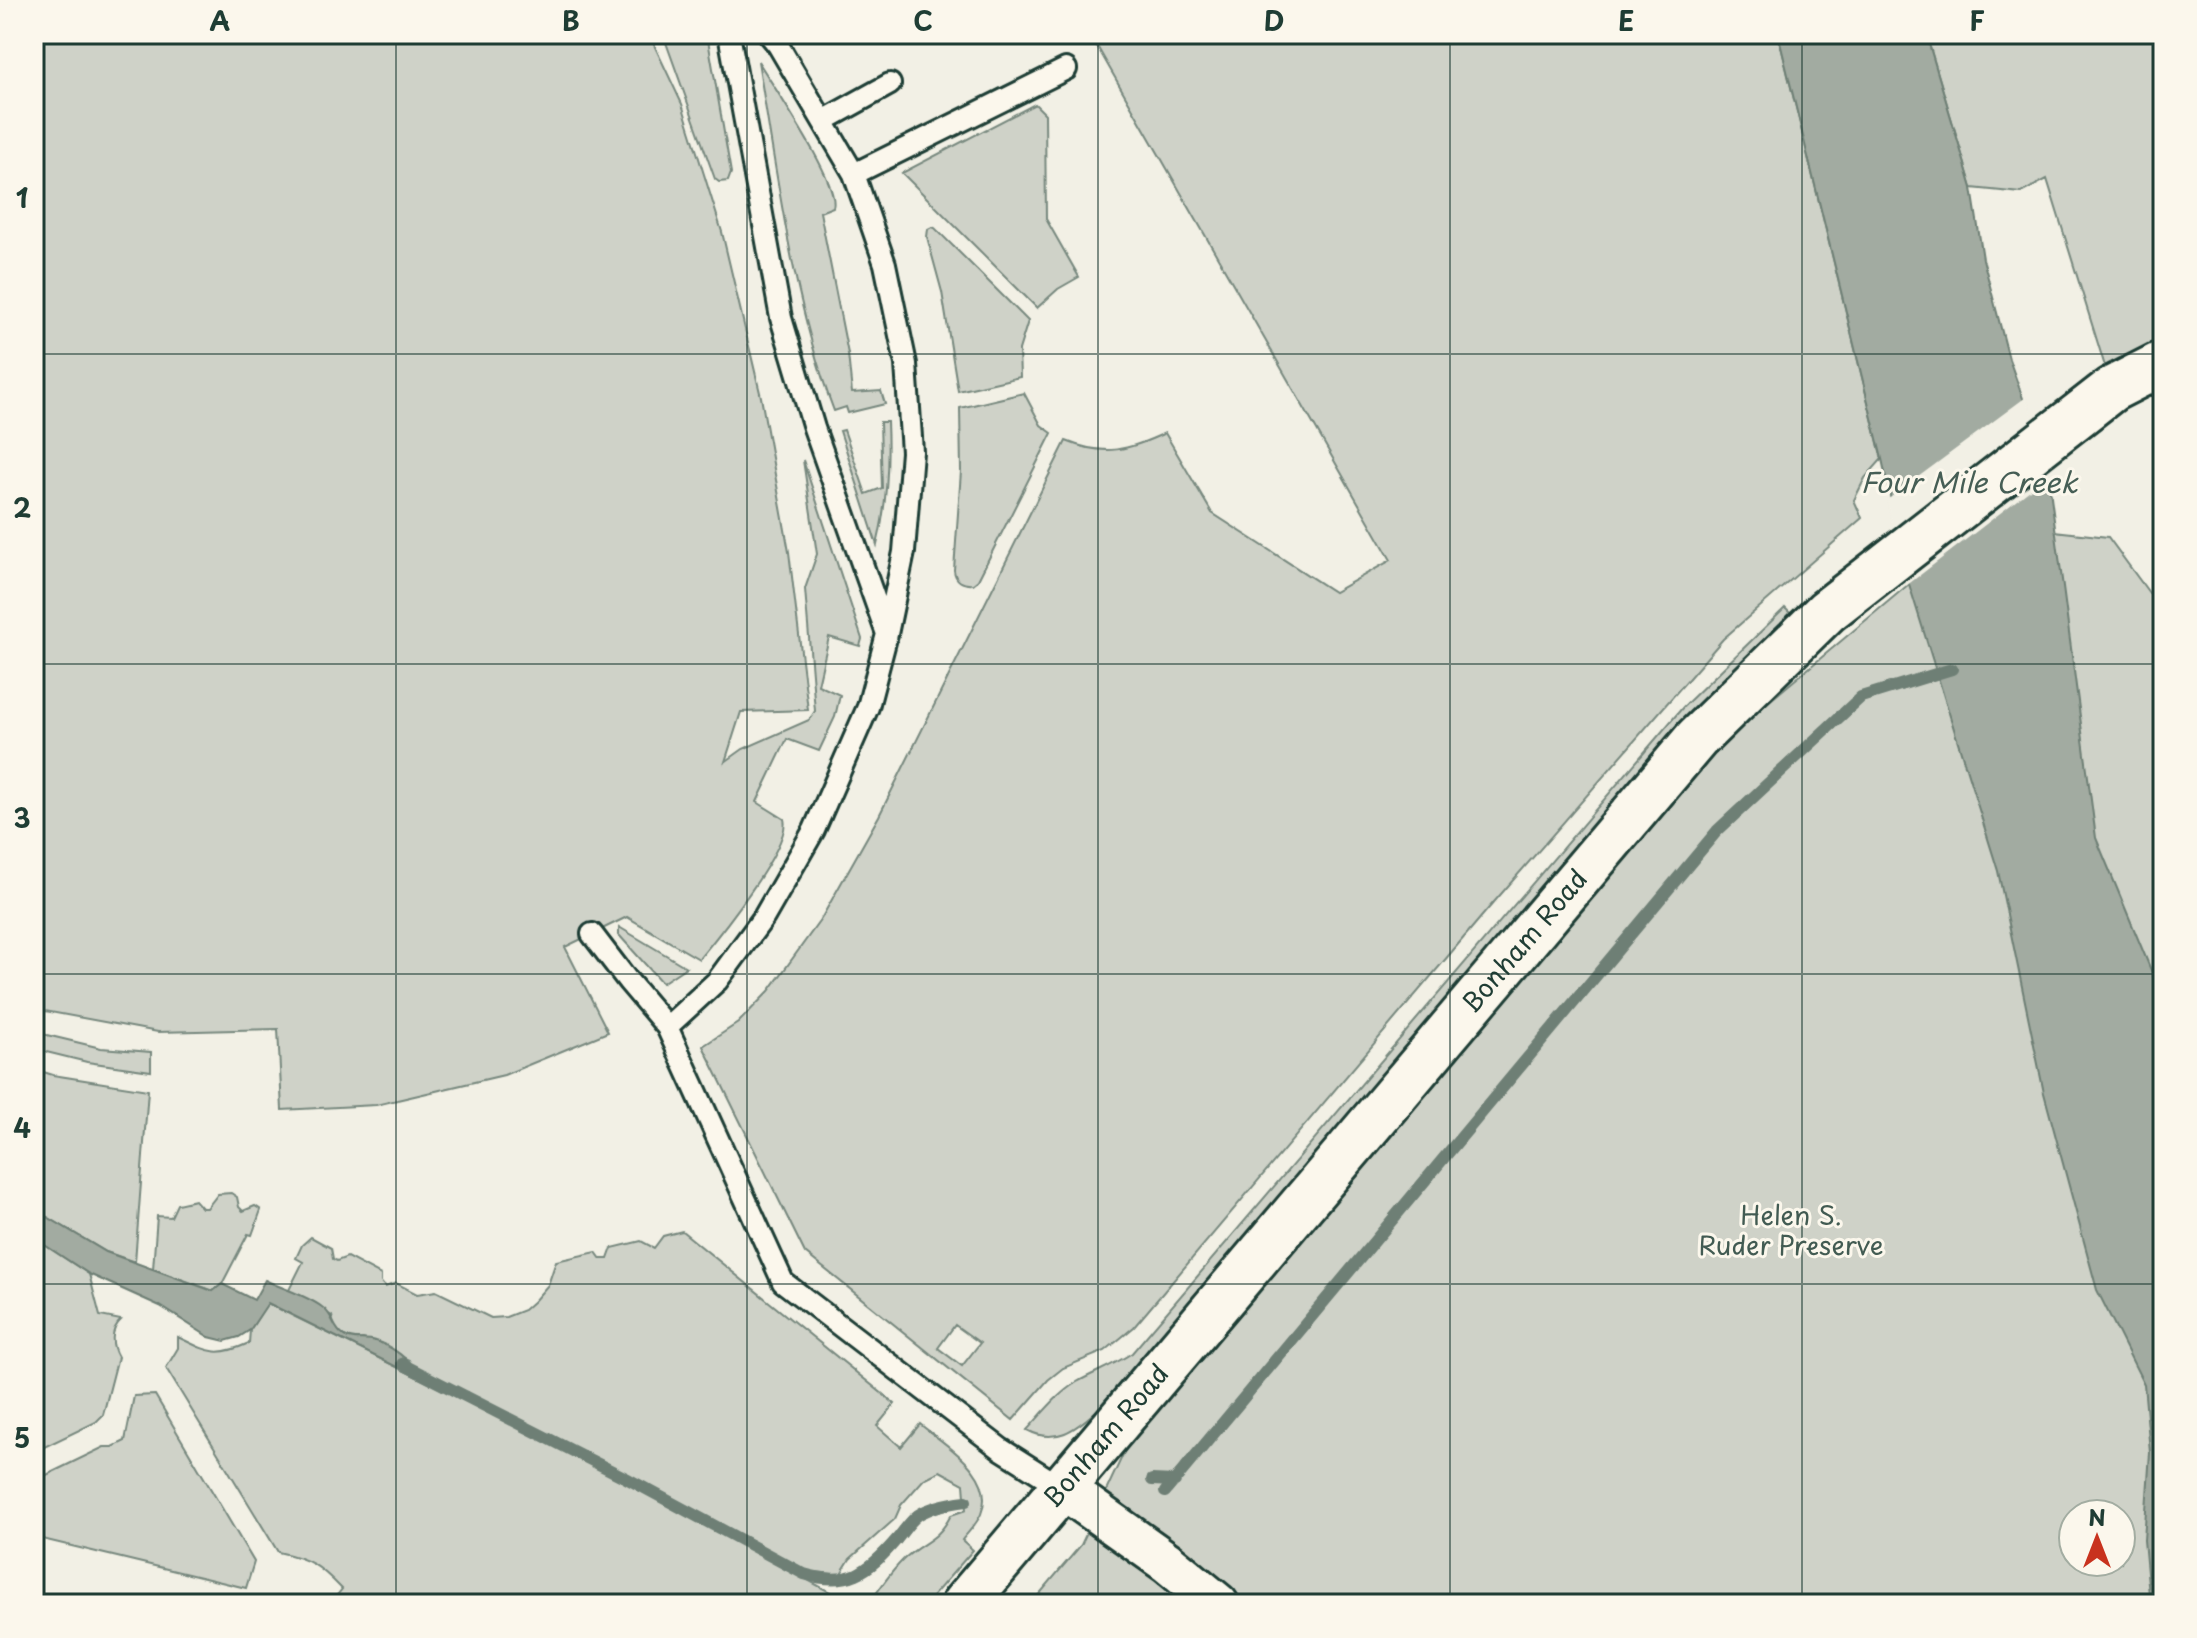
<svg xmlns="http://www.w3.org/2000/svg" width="2197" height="1638" font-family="'Playpen Sans',sans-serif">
	<rect width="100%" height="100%" fill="#f2f0e5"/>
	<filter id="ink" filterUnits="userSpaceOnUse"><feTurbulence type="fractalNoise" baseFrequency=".0125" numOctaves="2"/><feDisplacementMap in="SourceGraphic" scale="16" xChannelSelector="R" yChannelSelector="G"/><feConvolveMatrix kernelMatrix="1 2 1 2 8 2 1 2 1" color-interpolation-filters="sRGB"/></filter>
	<g filter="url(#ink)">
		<path fill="#cfd2c8" stroke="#77887e" stroke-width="2" fill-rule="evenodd" d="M34,34H649L682,104L722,232L761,397L789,552L808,710L741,712L725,762L743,749L809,720L815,711L805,589L817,554L803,460L862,639L860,646L829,637L818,685L840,695L835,717L819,751L787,739L757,802L784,819C792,845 718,936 699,959L627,917L565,947L608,1032L504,1075L376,1105L282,1110L278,1029L158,1032L34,1009Z
			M663,34H707L731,173L728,181L719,182L715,179Z
			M1090,34H1778L1882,459L1865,478L1854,500L1862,518L1723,639L1488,909L1134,1327L1105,1351L1063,1368L1048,1380L1013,1420L805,1253L703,1046L738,1023L769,991L821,919L879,816L1066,441C1105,457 1129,450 1165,433L1212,513L1334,592L1391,560ZM955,1325L980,1343L962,1366L938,1348Z
			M1926,34H2163V363L2112,389L2047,179L2021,193L1972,188Z
			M758,61C773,86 841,185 833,207L820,212L848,354L852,393L881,391L885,404L848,413L846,407L834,411C793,303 777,175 758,61Z
			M1035,104L1045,114L1046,219L1079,277L1058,289L1037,308L902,173Z
			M932,227L935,228L1028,321L1019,350L1020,377L958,391L942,292L927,237L928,229Z
			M1024,393L1041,425L1052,433L978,580L973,584C963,585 955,581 954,570L961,471L960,408Z
			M880,422H887C889,464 887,504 877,545L840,431L844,430L866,494L882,488Z
			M2027,528L2108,537L2163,612V1604H1031L1081,1545L1126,1448L1691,767L1909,584ZM2073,1514H2121V1562H2073Z
			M1785,608L1791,614L1692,714L1351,1119L1096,1411C1075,1430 1055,1445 1027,1430C1042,1414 1057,1394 1077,1382C1095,1372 1114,1365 1132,1353L1683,707Z
			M619,927L686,967L662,983L619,935Z
			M34,1032L101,1048L151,1052V1071L87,1062L34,1049Z
			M34,1069L53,1075L148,1090L135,1262L106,1252L34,1209Z
			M231,1193L237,1197L239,1207L243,1211L255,1206L261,1210L252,1235L248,1234L222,1284L214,1291L153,1269L157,1216L171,1217L177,1204L195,1200L202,1208H207L218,1194Z
			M682,1231L895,1404L877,1426L901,1447L920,1424C946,1446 997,1474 981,1514C977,1524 968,1532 962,1540L973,1550L926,1604H869C880,1588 891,1571 905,1558C925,1540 937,1542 951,1515L966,1510L964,1484L940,1471L924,1479L901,1505L895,1519L850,1559L840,1575L807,1571L411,1364L409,1360L363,1339L353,1340L340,1334L334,1326L332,1316L288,1292L303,1262L296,1258L302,1245L311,1237L331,1248L333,1259L337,1261L347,1257L381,1275V1282L385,1287L396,1283L417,1294L436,1291L491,1318L506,1317L524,1310L534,1301L548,1285L556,1261L596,1252L601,1259H608L612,1248L641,1241L654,1248L663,1236Z
			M34,1238L89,1274L100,1316L121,1320C110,1330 111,1345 118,1357L103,1415L96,1422L34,1452Z
			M267,1303L586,1460L852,1604H330L342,1589C319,1565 310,1559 278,1552L166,1368L178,1348V1337C209,1352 216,1358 249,1343L250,1330Z
			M155,1395L254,1562L246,1588L34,1537V1481L104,1447H113L125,1441L134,1396Z"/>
		<path fill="#a2aba1" stroke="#6e7f75" stroke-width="2" d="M1778,34H1926L1972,188L1983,259L2009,359L2047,466L2096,838L2163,999V1604H2147L2149,1595L2144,1540L2150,1452L2144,1384L2097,1290L2044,1093L1998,871L1909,584L1882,459Z
			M34,1209L106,1252L213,1291L222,1284L254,1300L265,1280C283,1289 306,1295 322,1307C334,1315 332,1328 344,1336C355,1342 364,1337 375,1341C389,1345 415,1361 415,1376L268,1303L250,1330L239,1337L225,1341L209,1337L160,1306L89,1274L34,1238Z"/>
		<path fill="#f2f0e5" d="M2026,397L2052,473L1906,586L1887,500Z"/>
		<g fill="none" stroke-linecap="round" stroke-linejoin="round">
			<path stroke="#6e7f75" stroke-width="12" d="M402,1364L626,1478L804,1574C849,1587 868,1573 897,1539C903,1532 910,1521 918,1515C932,1506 949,1503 966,1501
				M1152,1480L1175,1481
				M1165,1492L1717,831L1861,697L1952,669"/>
			<defs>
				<path id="service" d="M729,34L781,318L814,428L887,634
					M823,121L890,84
					M854,174L1066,69
					M592,934L628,981L667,1027L783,1282L1001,1449L1061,1487
					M667,1027L717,981L764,917L814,830L868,707L887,634L904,552L912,452L906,364L885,264L854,174L778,45L769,34"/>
				<path id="minor" d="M1061,1487L1168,1563L1218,1604"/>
				<g id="tertiary">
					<path id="s1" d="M964,1604L1697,738L1827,611L2112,389L2163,363"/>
				</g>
			</defs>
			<use href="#service" stroke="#1f3d34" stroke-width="26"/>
			<use href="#minor" stroke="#1f3d34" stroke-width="46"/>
			<use href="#tertiary" stroke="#1f3d34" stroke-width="50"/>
			<use href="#service" stroke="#fbf7ec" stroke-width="20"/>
			<use href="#minor" stroke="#fbf7ec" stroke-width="40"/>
			<use href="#tertiary" stroke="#fbf7ec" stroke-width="44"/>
		</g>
	</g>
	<path fill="none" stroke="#1f3d34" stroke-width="2" stroke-opacity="0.55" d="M396,34V1604M747,34V1604M1098,34V1604M1450,34V1604M1802,34V1604M34,354H2163M34,664H2163M34,974H2163M34,1284H2163"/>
	<g text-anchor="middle" stroke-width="6" stroke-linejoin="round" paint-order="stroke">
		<g font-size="26" fill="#1f3d34" stroke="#fbf7ec">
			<text dy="9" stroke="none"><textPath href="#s1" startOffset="868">Bonham Road</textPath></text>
			<text dy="9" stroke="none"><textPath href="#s1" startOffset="220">Bonham Road</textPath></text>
		</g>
		<g font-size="26" fill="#425b52" stroke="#fbf7ec">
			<text x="1791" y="1225">Helen S.<tspan x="1791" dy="30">Ruder Preserve</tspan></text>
		</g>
		<g font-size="28" font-style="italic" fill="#465e55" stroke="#fbf7ec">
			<text x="1969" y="493">Four Mile Creek</text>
		</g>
	</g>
	<rect width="2197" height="1638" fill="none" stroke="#fbf7ec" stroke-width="88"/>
	<g transform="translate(2097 1538)"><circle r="38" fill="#fbf7ec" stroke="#a3ada2" stroke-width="2"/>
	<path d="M0-6L14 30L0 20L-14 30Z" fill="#c8321e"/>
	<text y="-12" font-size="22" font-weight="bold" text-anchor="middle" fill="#1f3d34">N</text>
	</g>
	<rect x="44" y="44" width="2109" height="1550" fill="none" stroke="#1f3d34" stroke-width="3"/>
	<g font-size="26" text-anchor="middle" font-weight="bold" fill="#1f3d34">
		<text x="220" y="31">A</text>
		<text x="571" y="31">B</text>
		<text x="923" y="31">C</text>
		<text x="1274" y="31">D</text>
		<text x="1626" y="31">E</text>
		<text x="1977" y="31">F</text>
		<text x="22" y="208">1</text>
		<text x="22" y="518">2</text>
		<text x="22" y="828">3</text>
		<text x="22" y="1138">4</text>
		<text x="22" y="1448">5</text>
	</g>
</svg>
